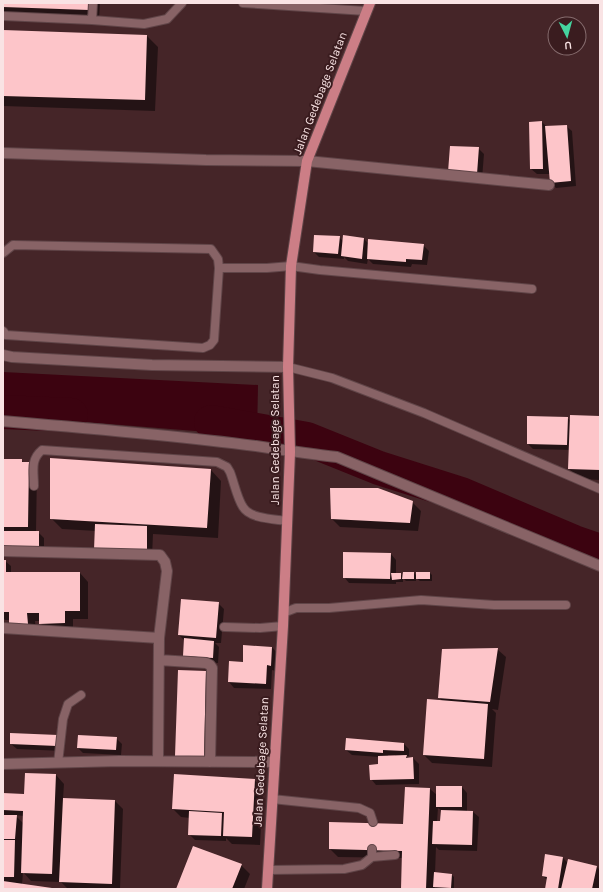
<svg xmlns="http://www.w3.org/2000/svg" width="603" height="892" font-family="Karla,sans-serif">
	<rect width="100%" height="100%" fill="#452528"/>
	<path fill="#3c0310" d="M3,372L258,385L257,436L49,419L3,408Z"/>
	<path fill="#0007" fill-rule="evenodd" d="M3,3H100L99,20L3,18Z
		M3,31L147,36L158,47L155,111L3,106Z
		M542,122L547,127L566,126L572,131L576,186L556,188L550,182V174H537L531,169Z
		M478,148L484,154L482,179L455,177Z
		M344,236L364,239L369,244L423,245L429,251L427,265L412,264L411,267L373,264L368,259L367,264L348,261L344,257V259L319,257L314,252L339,237L344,242Z
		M600,417V480L580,479L569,469L570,450L533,449L528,444L567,418L571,421Z
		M3,460H21L24,463H28L37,472L36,532H38L44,538V553L3,552Z
		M211,470L221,481L218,538L153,534L152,557L96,531L62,529L51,518Z
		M331,489L412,502L421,511L418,531L340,527L332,519Z
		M391,554L396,560V574H400L404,577L414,573L417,576L430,573L432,575V581H420L416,578V581H406L403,578V582H396V584L349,583L344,577Z
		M3,561H5L11,566V573H80L88,582V619H73V631H48L40,623V621H35L36,632H19L10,620H5L3,618Z
		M218,603L224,609L221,643H215L219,647L218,663L189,661L184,655L185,641L179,635Z
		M272,647L277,653L276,671L272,670L271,689L234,688L229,682L244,663Z
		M497,649L506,657L498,710L492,709L496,713L492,767L432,763L424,755L443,702L439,697Z
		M206,672L214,680L212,765L185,764L176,756Z
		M57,735L63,751L17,749L11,744Z
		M116,738L122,744L121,755L83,753L78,748Z
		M404,744L409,749V756H406L408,759L413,758L419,764V784L376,785L371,779L379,765V757L352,755L346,750ZM388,755H395V757H388Z
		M56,775L64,784L63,799L115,801L123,809L120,889H68L61,882L31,881L23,872L22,885L51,889H3V794L23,795ZM15,815L24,816V824Z
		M254,780L263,788L260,845L232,844L226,838V841L195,840L189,834L190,818L181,817L173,809Z
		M462,787L467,793V812H473L479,817L477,851L439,850L436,847L435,874L452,875L454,877V889H437L435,887V889H403V858L338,857L330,849L404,825L430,789L437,795ZM438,808L442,811L441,822H437Z
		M563,858L568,863L569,861L597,867L600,870L599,889H546L547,880L543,876Z
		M241,865L250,874L244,889H177Z"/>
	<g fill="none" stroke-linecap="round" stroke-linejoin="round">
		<path stroke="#3c0310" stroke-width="34" d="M3,412L71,415
			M211,422L307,439L379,468L461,494L574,542L600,551"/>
	</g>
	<path fill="#fdc5c9" d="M3,3H89V10L3,7Z
		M3,30L147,35L145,100L3,96Z
		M542,121L543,169H530L529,122Z
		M567,125L571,181L550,183L545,126Z
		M450,146L479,147L477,174L448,172Z
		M314,235L340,236L338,254L313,252Z
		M343,235L364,238L362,259L341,256Z
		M368,239L424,244L422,260L406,259V262L367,259Z
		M570,415L600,416V470L568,469Z
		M527,416L568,417L567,445L527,444Z
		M50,458L211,469L207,528L50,519Z
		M3,459H22V462H29L28,527H3Z
		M330,488H378L413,501L410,523L331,519Z
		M95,524L147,526V552L94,550Z
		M3,531H39V548L3,547Z
		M343,552L391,553L390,579L343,578Z
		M3,560H6V572H80V611H65V623L39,624V613H27L28,624H9V612H3Z
		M403,572H414V579H402Z
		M416,572H430V579H416Z
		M391,573H401V579L392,580Z
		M181,599L219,602L216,638L178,635Z
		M184,638L214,641L213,658L183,656Z
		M243,645L272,647L271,666L267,665L266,684L228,682L229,661L243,662Z
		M498,648L490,702L438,698L442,649Z
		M178,670L206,671L204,757L175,756Z
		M427,699L488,704L484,759L423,755Z
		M10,733L58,735L57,746L10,744Z
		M78,735L117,737L116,750L77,748Z
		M346,738L404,743V751L383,750V753L345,750Z
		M407,755L406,758L413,757L414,779L370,780L369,765L378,764V756Z
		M25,773L56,774L52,874L21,873L23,811L3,810V793L24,794Z
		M174,774L255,779L252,837L223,836L224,812L172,809Z
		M436,786H462V807H436Z
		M405,787L430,788L426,889H401L402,851L329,849V822L403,824Z
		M63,798L115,800L112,884L59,882Z
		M441,810L473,811L472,845L432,844L433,821H440Z
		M189,811L222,813L221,836L188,835Z
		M3,815H17L15,839H3Z
		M3,840H15L14,877H3Z
		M193,846L242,864L232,889H176Z
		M545,854L563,857L558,889H545L547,877L542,876Z
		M568,859L597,866L592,889H561Z
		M434,872L452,874L451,888L433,887Z
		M3,881L52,888V889H3Z"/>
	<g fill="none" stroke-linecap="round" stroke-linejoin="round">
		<defs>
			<path id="service" d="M243,3L366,11
				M3,16L92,20L93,3
				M92,20L144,24L167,19L182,3
				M3,253L13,245L211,249L218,259L219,268H267L291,266L320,270L532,289
				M3,331L6,335L203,348L210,345L214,340L219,268
				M288,367L332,378L424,413L600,489
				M34,486C34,471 30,460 42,450L217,462L227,467L230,472C234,482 237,498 243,507C250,519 275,519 287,521
				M283,613L296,608H329L421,600L494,605H566
				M224,627L260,628L283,626
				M58,763L63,719L68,704L81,695
				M272,799L359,808L370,813L373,822
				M372,857L395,855
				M268,870L344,869L362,865L372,857V849"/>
			<path id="minor" d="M3,153L206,160L307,161L549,185
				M3,355L12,357L152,365L288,367
				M3,421C87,428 172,435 256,446C283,450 310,454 337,457L600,566
				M3,551L160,555L165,562L167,571L159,638L3,628
				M159,660L206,663L210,665L212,668L210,762
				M158,761L159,638
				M3,764L120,761L274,762"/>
			<path id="primary" d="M267,889L283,626L290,452L288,367L291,266L307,161L370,3"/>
		</defs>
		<use href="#service" stroke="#604548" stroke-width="10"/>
		<use href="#minor" stroke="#604548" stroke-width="12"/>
		<use href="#primary" stroke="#604548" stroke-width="12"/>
		<use href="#service" stroke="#886366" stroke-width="8"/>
		<use href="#minor" stroke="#886366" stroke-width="10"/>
		<use href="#primary" stroke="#cc7e86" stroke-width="10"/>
	</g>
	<g text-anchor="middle" stroke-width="4" stroke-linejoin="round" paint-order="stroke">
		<g font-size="12" fill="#f9e3e4" stroke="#3a1c1f">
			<text transform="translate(320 93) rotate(-69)" y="4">Jalan Gedebage Selatan</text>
			<text transform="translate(275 440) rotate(-90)" y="4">Jalan Gedebage Selatan</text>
			<text transform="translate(261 762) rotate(-87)" y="4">Jalan Gedebage Selatan</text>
		</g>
	</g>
	<rect width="603" height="892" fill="none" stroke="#f9e3e4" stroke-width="8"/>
	<g transform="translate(567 36) rotate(174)"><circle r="19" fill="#3a1c1f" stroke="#866c6e"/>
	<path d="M0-3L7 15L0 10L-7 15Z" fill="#45d49f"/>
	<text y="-6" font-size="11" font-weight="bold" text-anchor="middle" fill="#f9e3e4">U</text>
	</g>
</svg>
